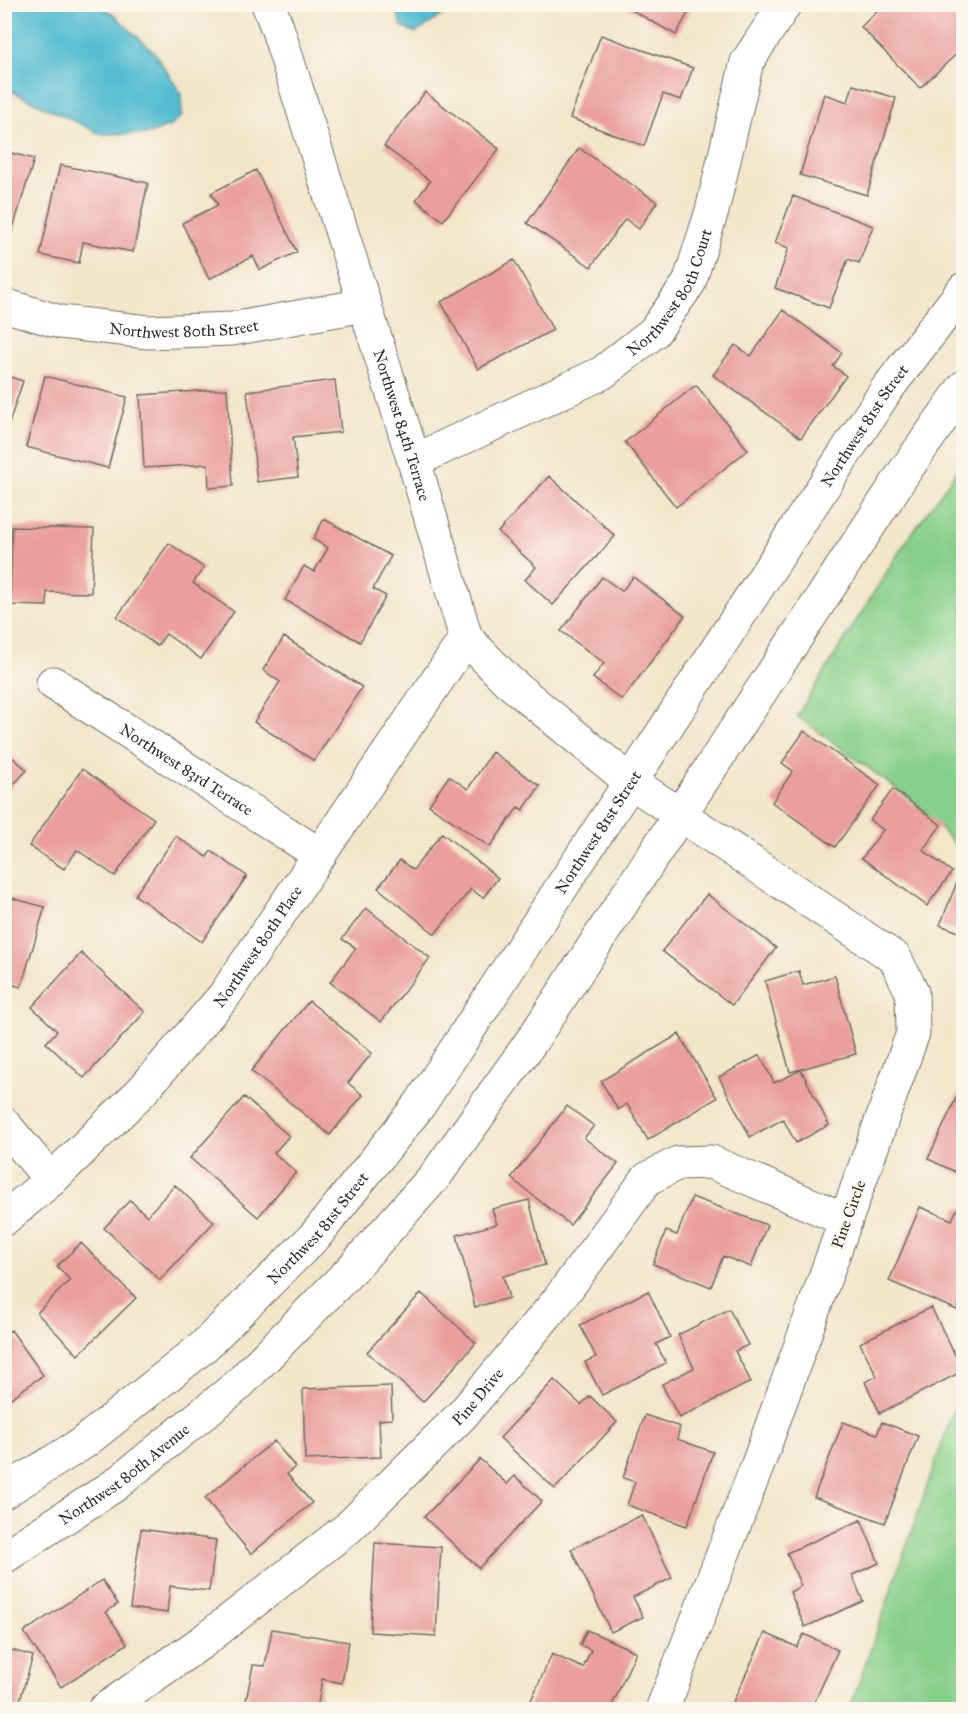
<svg xmlns="http://www.w3.org/2000/svg" width="968" height="1714" font-family="'IM FELL Great Primer',serif">
	<rect width="100%" height="100%" fill="#fbf7ec"/>
	<filter id="ink" filterUnits="userSpaceOnUse"><feTurbulence type="fractalNoise" baseFrequency=".0167" numOctaves="2"/><feDisplacementMap in="SourceGraphic" scale="12" xChannelSelector="R" yChannelSelector="G"/><feConvolveMatrix kernelMatrix="1 2 1 2 8 2 1 2 1" color-interpolation-filters="sRGB"/></filter>
	<filter id="wash" filterUnits="userSpaceOnUse"><feTurbulence type="fractalNoise" baseFrequency=".008" numOctaves="4" result="noise"/><feDisplacementMap in="SourceGraphic" scale="24" xChannelSelector="R" yChannelSelector="G"/><feGaussianBlur stdDeviation="1.35" result="paint"/><feColorMatrix in="noise" values="0 0 0 0 0 0 0 0 0 0 0 0 0 0 0 0 0 1.4 0 .05"/><feComposite in="paint" operator="in"/></filter>
	<g filter="url(#wash)">
		<rect width="100%" height="100%" fill="#f2e6cb"/>
		<path fill="#86cf8a" stroke="#587d5a" stroke-width="1.5" d="M963,462V853L916,803L797,716L901,549Z
			M963,1383V1709H849L852,1703Z"/>
		<path fill="#53bcd1" stroke="#3f747e" stroke-width="1.5" d="M4,5H97L112,13L154,52L181,93L182,116L170,126L149,134H101L5,88Z
			M394,5V4L457,5L416,33L402,27Z"/>
		<g id="blocks">
			<path fill="#ea9f9c" d="M621,4H693L676,35Z
				M884,4H964V47L920,88L861,27Z
				M601,35L693,68L681,100L663,94L644,146L570,118Z
				M853,85L896,98L867,195L800,175L824,94L848,102Z
				M425,92L499,149L443,221L416,200L430,181L384,146Z
				M579,148L657,202L639,229L625,219L591,267L527,223Z
				M4,151L34,159L11,235L4,233Z
				M60,165L148,183L133,252L83,242L79,263L40,255Z
				M256,170L297,252L260,270L253,256L209,279L182,223L218,205L211,193Z
				M793,196L873,226L859,263L848,259L829,308L775,288L789,248L775,243Z
				M514,260L553,330L478,369L441,302Z
				M783,310L842,353L833,366L846,376L801,438L713,375L735,345L751,356Z
				M4,375L23,381L5,435H4Z
				M45,376L127,397L108,468L26,447Z
				M335,380L341,432L293,437L298,477L257,482L247,391Z
				M696,385L748,450L676,507L625,442Z
				M227,389L233,486L209,488L208,464L144,468L140,395Z
				M549,476L615,536L553,605L525,580L536,567L498,532Z
				M324,519L391,556L373,589L386,596L360,642L285,600L304,566L314,572L328,548L313,539Z
				M12,527L94,529L91,593L47,592V606L10,605Z
				M169,543L204,568L193,583L234,612L201,659L166,634L157,646L117,617Z
				M602,577L622,591L633,577L685,616L622,700L593,678L604,663L561,631Z
				M284,637L362,687L314,761L254,722L280,682L263,670Z
				M804,731L880,785L835,847L772,802L793,771L782,763Z
				M4,750L27,770L4,795Z
				M492,752L540,786L523,810L518,807L490,847L429,805L449,776L468,789Z
				M82,769L154,819L115,876L77,850L64,869L29,846Z
				M893,789L941,825L923,850L952,872L927,906L862,858L883,830L870,820Z
				M442,833L498,878L483,898L471,889L435,934L378,888L400,860L413,870Z
				M176,836L207,857L211,851L247,876L202,942L135,895Z
				M963,867H964V934L940,925Z
				M707,894L776,948L732,1005L662,951Z
				M4,896L45,907L21,987L4,982Z
				M366,908L430,958L381,1022L330,982L356,948L342,939Z
				M81,953L145,1012L84,1078L46,1043L57,1031L32,1007Z
				M799,971L803,985L835,976L856,1054L790,1072L765,981Z
				M309,1001L372,1053L348,1083L363,1095L330,1135L251,1071Z
				M679,1034L717,1098L648,1140L627,1104L618,1110L601,1081Z
				M760,1055L774,1083L801,1070L829,1125L796,1143L783,1119L750,1137L719,1077Z
				M958,1094L964,1096V1176L928,1159Z
				M244,1097L289,1136L274,1153L296,1172L258,1217L190,1158Z
				M567,1106L594,1126L584,1138L618,1164L570,1225L511,1178Z
				M175,1185L214,1222L160,1280L104,1228L130,1200L147,1216Z
				M692,1197L767,1225L751,1267L723,1256L711,1287L653,1264L666,1231L677,1235Z
				M529,1200L545,1265L503,1276L509,1298L475,1307L457,1235L497,1224L492,1209Z
				M920,1207L952,1220L958,1207L964,1209V1295L957,1310L889,1281Z
				M81,1243L136,1298L78,1355L37,1313L70,1280L57,1266Z
				M648,1291L670,1337L656,1344L666,1363L602,1395L585,1362L596,1357L580,1325Z
				M421,1293L476,1343L423,1402L367,1352Z
				M931,1307L963,1371L880,1413L865,1382L877,1376L860,1343Z
				M729,1309L748,1345L735,1351L751,1382L679,1418L662,1384L694,1368L678,1335Z
				M11,1330L43,1375L4,1403V1334Z
				M554,1380L581,1405L590,1396L617,1422L555,1489L500,1438Z
				M391,1386L392,1419L379,1420L381,1457L305,1460L303,1389Z
				M645,1415L680,1427L677,1439L713,1452L687,1526L627,1505L635,1482L623,1478Z
				M843,1422L877,1434L882,1422L918,1436L885,1523L814,1497Z
				M274,1441L295,1467L287,1474L312,1503L251,1554L205,1498Z
				M480,1459L507,1484L515,1476L542,1501L479,1568L424,1517Z
				M642,1515L672,1578L633,1597L643,1617L611,1632L571,1549Z
				M861,1520L879,1563L852,1575L863,1601L805,1627L790,1592L801,1586L787,1553Z
				M141,1529L216,1540L209,1591L170,1586L167,1613L130,1608Z
				M375,1543L441,1547L436,1636L370,1632Z
				M102,1580L118,1604L106,1612L127,1644L61,1687L24,1632Z
				M272,1629L349,1642L342,1683L322,1679L317,1710H297L246,1701L253,1665L265,1666Z
				M587,1630L636,1652L610,1710H573L569,1708L568,1710H534L528,1707L552,1654L583,1668L591,1650L580,1645Z
				M765,1633L797,1647L804,1634L838,1650L811,1710H743L732,1704Z
				M4,1648L33,1656L17,1710H4Z"/>
		</g>
	</g>
	<g filter="url(#ink)">
		<use href="#blocks" fill-opacity="0" stroke="#716c63" stroke-width="1.5"/>
		<g fill="none" stroke-linecap="round" stroke-linejoin="round">
			<defs>
				<g id="minor">
					<path id="s1" d="M268,4L277,27L414,461L466,638L508,681L631,782L895,958L912,992L913,1033L758,1464L662,1710"/>
					<path id="s2" d="M4,305L60,322L148,332L232,329L365,305"/>
					<path id="s3" d="M414,461L602,373L654,332L689,283L712,211L747,62L785,4"/>
					<path id="s4" d="M53,683L320,855"/>
					<path d="M4,1124L51,1180"/>
					<path id="s5" d="M4,1219L51,1180L142,1091L224,996L466,638"/>
					<path id="s6" d="M4,1492L83,1443L202,1348L316,1235L420,1104L887,389L964,289"/>
					<path id="s7" d="M4,1557L115,1485L237,1386L351,1270L436,1175L533,1039L905,471L964,387"/>
					<path id="s8" d="M104,1710L202,1642L348,1528L462,1415L557,1302L647,1179L678,1163L711,1162L846,1220"/>
				</g>
			</defs>
			<use href="#minor" stroke="#716c63" stroke-width="35"/>
			<use href="#minor" stroke="#fff" stroke-width="33"/>
		</g>
	</g>
	<g text-anchor="middle" stroke-width="5" stroke-linejoin="round" paint-order="stroke">
		<g font-size="16" fill="#2b2b2b" stroke="#fbf7ec">
			<text dy="6" stroke="none"><textPath href="#s3" startOffset="316">Northwest 80th Court</textPath></text>
			<text dy="6" stroke="none"><textPath href="#s2" startOffset="183">Northwest 80th Street</textPath></text>
			<text dy="6" stroke="none"><textPath href="#s1" startOffset="442">Northwest 84th Terrace</textPath></text>
			<text dy="6" stroke="none"><textPath href="#s6" startOffset="1384">Northwest 81st Street</textPath></text>
			<text dy="6" stroke="none"><textPath href="#s4" startOffset="159">Northwest 83rd Terrace</textPath></text>
			<text dy="6" stroke="none"><textPath href="#s6" startOffset="898">Northwest 81st Street</textPath></text>
			<text dy="6" stroke="none"><textPath href="#s5" startOffset="374">Northwest 80th Place</textPath></text>
			<text transform="translate(848 1214) rotate(-70)" y="6">Pine Circle</text>
			<text dy="6" stroke="none"><textPath href="#s6" startOffset="412">Northwest 81st Street</textPath></text>
			<text dy="6" stroke="none"><textPath href="#s8" startOffset="489">Pine Drive</textPath></text>
			<text dy="6" stroke="none"><textPath href="#s7" startOffset="146">Northwest 80th Avenue</textPath></text>
		</g>
	</g>
	<rect width="968" height="1714" fill="none" stroke="#fbf7ec" stroke-width="24"/>
</svg>
